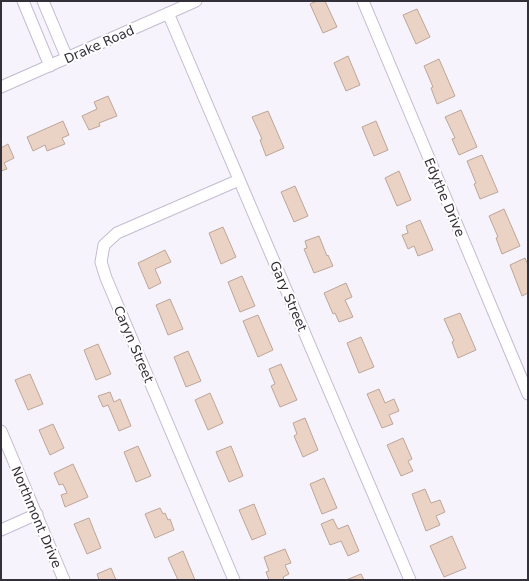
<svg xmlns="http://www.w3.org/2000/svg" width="529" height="581" font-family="'DejaVu Sans',sans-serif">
	<rect width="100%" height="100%" fill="#f6f3fc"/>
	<path fill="#ead2c5" stroke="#bda699" d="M317,1H325L337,27L323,33L310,4Z
		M417,9L430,37L416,44L403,15Z
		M348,56L360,85L346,91L334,63Z
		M439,59L455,96L437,104L431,88L433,87L424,66Z
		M108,96L117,116L99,123L100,126L89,130L82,116L97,109L94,102Z
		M461,110L477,147L459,155L452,139L455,138L445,117Z
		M268,111L284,148L266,156L260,140L262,139L252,117Z
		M63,121L69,135L62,138L65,144L47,151L45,145L33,151L27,137Z
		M376,121L388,150L374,156L362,127Z
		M8,144L14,158L4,163L7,169L1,171V148Z
		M482,155L498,192L480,199L474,184L476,183L467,161Z
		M399,171L411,200L397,206L385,178Z
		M295,186L308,216L294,222L281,192Z
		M504,209L520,246L502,254L496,238L498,237L489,216Z
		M420,220L433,250L418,256L414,246L408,249L402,235L408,233L406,226Z
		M223,227L236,257L221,264L209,233Z
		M319,236L327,256L328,255L333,266L314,273L304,249L307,248L305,241Z
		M165,250L171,262L155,269L161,283L149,289L138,263Z
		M525,258L528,265V293L522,296L510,265Z
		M242,276L255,306L240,312L228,282Z
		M346,283L352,297L345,300L353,317L339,322L335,313L333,314L324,293Z
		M170,299L183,329L168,335L156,305Z
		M460,313L476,350L458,358L452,342L454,341L444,319Z
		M258,315L273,350L258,357L243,321Z
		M361,337L374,367L359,373L347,343Z
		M98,344L111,374L96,380L84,350Z
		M188,351L201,381L186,387L174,357Z
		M281,364L297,400L280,407L271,386L275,384L269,369Z
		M30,374L43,404L28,410L15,380Z
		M379,389L385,403L394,399L399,411L389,415L393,424L382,428L367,394Z
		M110,392L114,402L120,399L131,426L119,431L108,405L103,407L98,396Z
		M210,393L223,423L208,430L195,400Z
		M305,418L318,450L303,457L294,436L297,434L293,423Z
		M53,424L64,448L50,455L39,430Z
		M403,438L412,459L408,461L413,471L401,476L387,445Z
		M138,446L151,476L136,482L124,452Z
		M231,446L243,476L229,482L216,452Z
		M73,464L88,497L65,507L61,495L67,493L63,484L59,485L54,473Z
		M324,478L337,508L322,514L310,484Z
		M425,489L431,503L440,500L445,512L436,516L440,525L426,531L412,494Z
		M254,504L266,534L252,540L239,510Z
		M160,508L163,514L165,513L168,520L170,519L174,530L155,538L145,514Z
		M89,518L101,548L87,554L74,524Z
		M333,519L338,529L348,525L359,551L348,556L341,541L330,545L321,524Z
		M452,536L466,568L444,577L430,546Z
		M285,549L291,563L285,565L289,574L283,577L284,580H269L266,572L269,571L264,557Z
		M183,551L195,580H178L168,558Z
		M111,568L116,580H99L97,574Z
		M361,574L364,580H346Z"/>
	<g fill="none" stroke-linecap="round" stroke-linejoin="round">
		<defs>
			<path id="minor" d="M23,1L50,66
				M43,1L67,58
				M363,1L528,394
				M168,13L410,580
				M1,87L196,1
				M1,431L64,580
				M1,530L37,514
				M234,580L106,278L101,262L104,245L117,233L239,180"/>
		</defs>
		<use href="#minor" stroke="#c4bcd3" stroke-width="13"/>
		<use href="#minor" stroke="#fff" stroke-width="11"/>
	</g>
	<g text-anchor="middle" stroke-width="4" stroke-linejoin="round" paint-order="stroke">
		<g font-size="13" fill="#333039" stroke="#fff">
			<text transform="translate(99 44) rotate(-24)" y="5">Drake Road</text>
			<text transform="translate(445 197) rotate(67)" y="5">Edythe Drive</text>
			<text transform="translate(289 296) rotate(67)" y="5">Gary Street</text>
			<text transform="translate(134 344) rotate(67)" y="5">Caryn Street</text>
			<text transform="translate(37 517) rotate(67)" y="5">Northmont Drive</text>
		</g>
	</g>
	<rect width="529" height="581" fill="none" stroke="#333039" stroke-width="4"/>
</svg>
